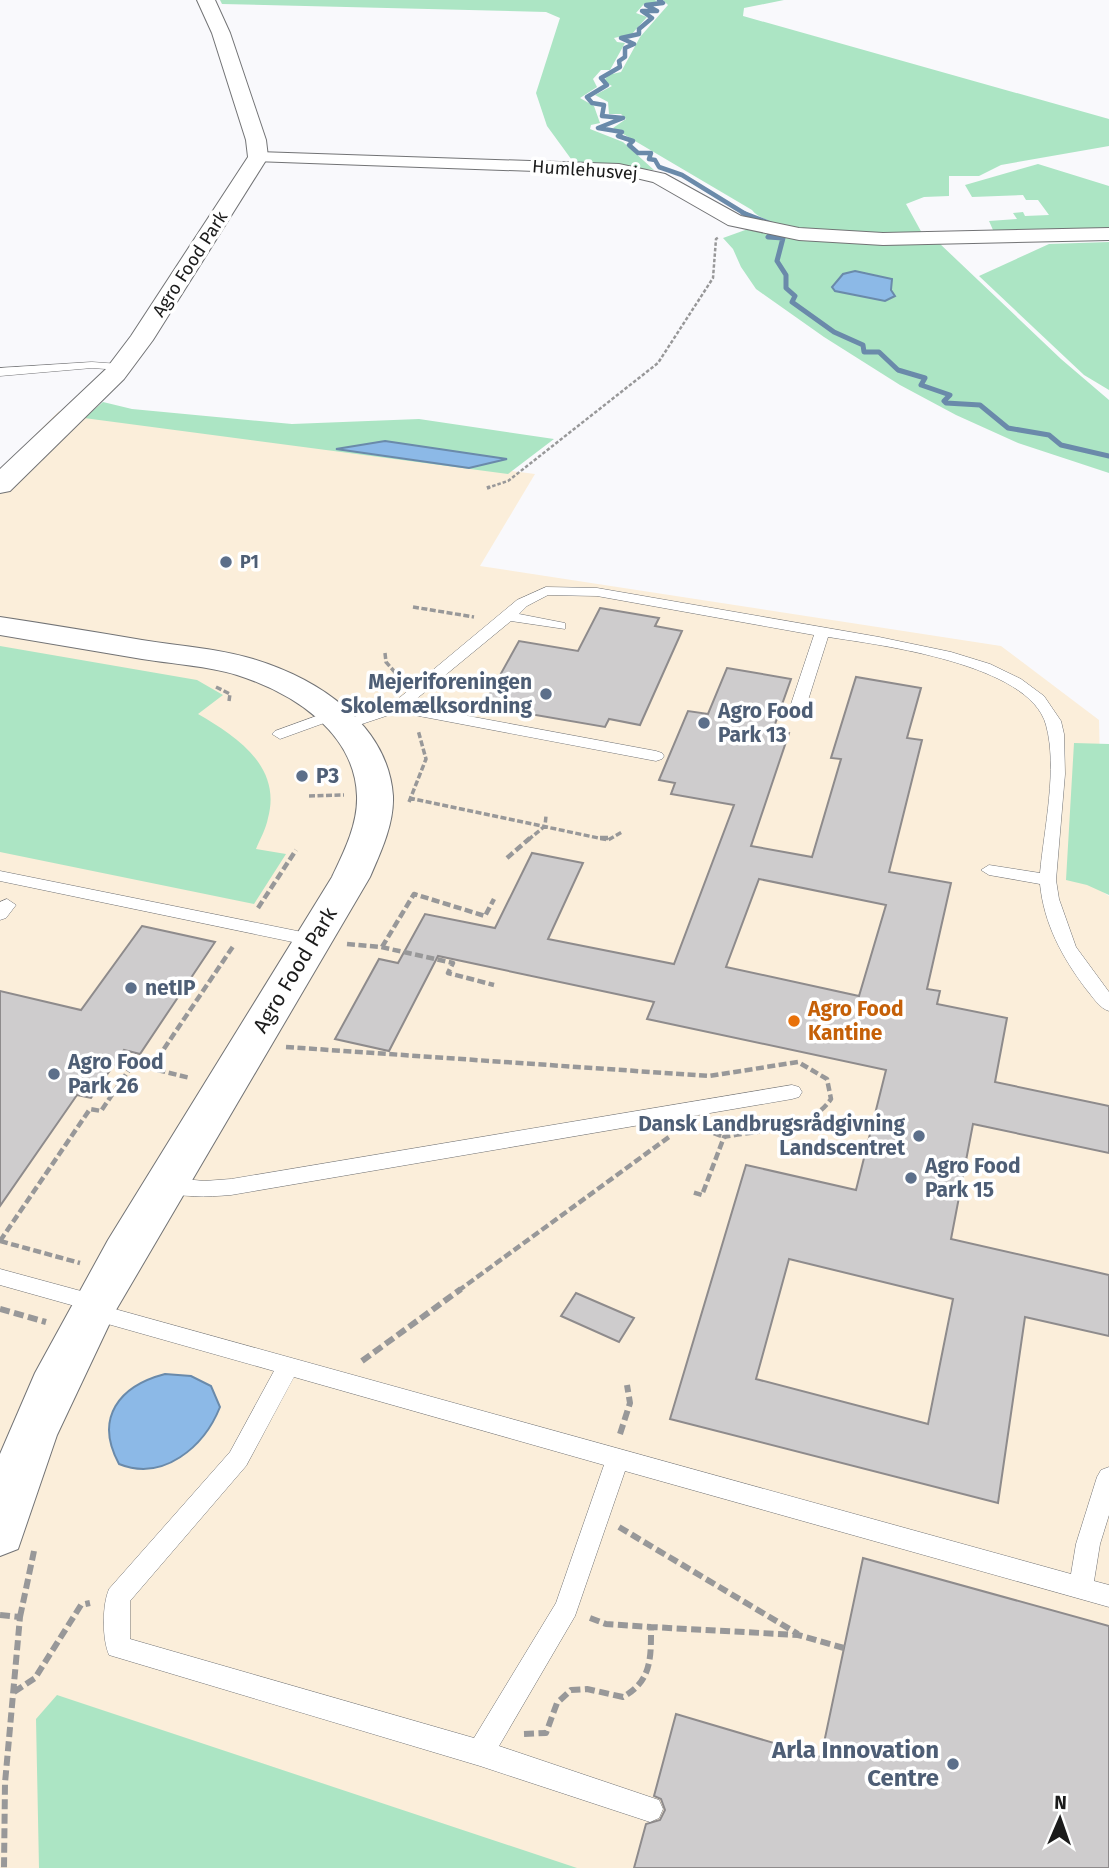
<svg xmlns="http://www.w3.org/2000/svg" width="1109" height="1868" font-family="'Fira Sans',sans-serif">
	<rect width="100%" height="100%" fill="#f9f9fc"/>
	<path fill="#fbeeda" d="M59,411L535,474L480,566L1001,646L1099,720L1103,892L1109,896V1868H0V470Z"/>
	<path fill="#ace5c4" d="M220,0H655L659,3L644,4L636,13L647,17L632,34L614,38L617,42L625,43L610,70H601L593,79L597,87L580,98L594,106L600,123L591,125L590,129L623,142L654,170L574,163L547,126L536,93L560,18L546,12L222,4Z
		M663,0H784L744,8L743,16L1109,119V146L1001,165L979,176H949V196L924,197L906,204L923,235H866L784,228C774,220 759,220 752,210L613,128L626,119L621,114H609L608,102L595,95L612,86L604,81L608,75L621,72L640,37L668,5Z
		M1038,164L1109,186V231L1000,234L993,230L989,221L1017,219L1013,213L1023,212L1025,216L1049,215L1038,200H1026L1023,195L972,197L965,185Z
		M748,229L938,242L1061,359L1109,400V473L1018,443L956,415L900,385L824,337L756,289L741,267L733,249L723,238Z
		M1109,242V390L1084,375L979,276L1049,244Z
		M103,402L132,409L292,424L419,419L554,439L508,474L84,418Z
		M0,646L197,680L223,695L198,714C236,736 282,766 268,818C266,829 260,839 256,849L286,854L254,904L0,852Z
		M1074,743L1109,744V895L1087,885L1066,880Z
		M57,1695L577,1868H39L36,1719Z"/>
	<path fill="#8cb9e7" stroke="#6a8aaa" stroke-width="2" d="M855,271L892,279L891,290L895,296L885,301L835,291L832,287L843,274Z
		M385,441L507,459L469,468L336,449Z
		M165,1374L191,1376L211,1386L220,1407C204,1447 163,1482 119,1464C94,1418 119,1386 165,1374Z"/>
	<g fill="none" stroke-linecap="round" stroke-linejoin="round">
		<path stroke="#6a8aaa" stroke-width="4.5" d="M659,0L663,3L646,5L657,11H642L652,18L639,29V34L621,38L634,44L625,48V57L619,61L620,67L601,78L607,85L587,97L592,103L604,105L602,116L623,118L598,128L622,132L618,136L633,141L629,145L638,153H651L649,159L655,160L659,167L682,175L747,215"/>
		<path stroke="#6a8aaa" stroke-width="5" d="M743,213L774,225
			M770,235L768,237L783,238L777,261L786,275V288L795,296L792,302L834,332L863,345L864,352H879L898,370L925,378L921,385L950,395L944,401L946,403L980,405L1008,428L1049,435L1061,445L1109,456"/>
	</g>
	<path fill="#cecccd" stroke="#8e8b8c" stroke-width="2" fill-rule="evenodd" d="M600,608L659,618L655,626L682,631L640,725L609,719L605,727L483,706L519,641L578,651Z
		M727,668L791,679L773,730L789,733L751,846L812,857L841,759L831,758L856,677L921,688L907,738L922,740L889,872L951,883L927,989L940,991L937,1004L1007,1018L995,1082L1109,1106V1153L973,1124L951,1239L1109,1275V1336L1025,1317L998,1503L670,1419L746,1165L856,1190L886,1070L647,1019L654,1002L438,956L389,1051L335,1039L379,959L398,963L425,914L495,928L532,853L583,863L548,939L674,964L734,805L671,794L675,783L659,780L688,711L708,714ZM759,879L886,905L859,996L726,967ZM789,1259L953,1299L928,1424L756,1379Z
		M142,926L215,942L140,1054L124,1050L91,1098L77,1095L0,1206V991L81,1010Z
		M576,1293L634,1318L619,1342L561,1316Z
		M863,1558L1109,1626V1868H634L646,1824L660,1820L665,1810L661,1799L654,1796L676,1714L821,1757Z"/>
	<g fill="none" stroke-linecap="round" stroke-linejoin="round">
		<defs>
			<path id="lane" d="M92,362L120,364L126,367L120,370L92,368L0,376V368Z
				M546,587L597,588L879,637L951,652L990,664L1021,679L1044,696L1061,721L1064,734L1065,774L1056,880L1059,899L1076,947L1109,992V1011C1099,1008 1093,997 1086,989C1062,957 1044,924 1040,884L989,875L981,870L989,865L1040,873C1044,829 1058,768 1046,725C1030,664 881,645 828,637L804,713L796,718L788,713L814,635L597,596L548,595L527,606L519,614L565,623V629L511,621L409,705L656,751L662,753L664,756L662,759L656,761L398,712L344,730L336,725L339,722L392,704L517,600Z
				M333,710L338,712L341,715L338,718L280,739L272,734L275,731Z
				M0,871L312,934L321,940L312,946L0,881Z
				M7,899L16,905L6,918L0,920V902Z
				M792,1085L799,1087L802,1092L799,1097L792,1099L231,1195C207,1197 181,1198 158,1190L155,1185L158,1180L165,1177L204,1181L231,1179Z
				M0,1269L103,1297L104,1306L1071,1574L1076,1544L1097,1477L1101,1470L1109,1467V1515L1100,1544L1094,1581L1109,1585V1607L625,1471L575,1616L499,1746L659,1800L663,1809L659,1818L650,1822L480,1766L109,1655C102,1639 102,1605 109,1589L230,1452L274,1371L83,1317L82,1308L0,1285ZM294,1377L604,1465L556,1603L474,1738L130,1639V1601L246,1466Z"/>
			<path id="street" d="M258,152L619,164L665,174L741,216L799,228L883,233L1109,228V240L883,245L799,240L728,225L653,182L619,174L252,161L249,157Z"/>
			<path id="secondary" d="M197,0H215L230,33L266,140L268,157L153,340L124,379L10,491L0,493V469L106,369L131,336L248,157L246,140L212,33Z
				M0,617C47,624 95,632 142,640C178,646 217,648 253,659C316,678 388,723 393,796C394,824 381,852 370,877L116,1310L57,1435L18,1549L0,1556V1454L35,1373L108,1240L332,877C344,852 358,824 357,796C355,732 293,693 237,675C208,666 173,664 142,659C95,651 47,643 0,635Z"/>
		</defs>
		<use href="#lane" stroke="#727375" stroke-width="1"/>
		<use href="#street" stroke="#727375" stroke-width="2"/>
		<use href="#secondary" stroke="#727375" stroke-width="2"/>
		<path stroke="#989899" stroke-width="2.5" stroke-dasharray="3.5 2" stroke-linecap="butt" d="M487,488L508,481L658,363L713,278L716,239L719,237"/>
		<path stroke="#989899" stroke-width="3.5" stroke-dasharray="6 2.5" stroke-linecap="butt" d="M487,488L490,487
			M413,607L474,617
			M385,653L386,662L400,678
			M216,687L230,694L229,701
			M309,796L344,795
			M409,798L608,840L622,832
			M409,802L426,759L418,730
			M528,840L545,826L546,816"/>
		<path stroke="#989899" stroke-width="4.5" stroke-dasharray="8 3.5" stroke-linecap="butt" d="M600,838H611
			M507,858L530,838
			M258,908L296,850
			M347,944L381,947L453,963L448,973L494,985
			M382,947L414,894L485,916L494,899
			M286,1047L709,1076L798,1062L827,1079L831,1099C807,1133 761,1129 724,1137L702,1195L692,1192
			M151,1068L234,945
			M703,1129L724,1137
			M0,1241L90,1109L101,1111L133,1064L190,1078
			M0,1241L80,1263
			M458,1291L669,1137"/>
		<path stroke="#989899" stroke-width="6" stroke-dasharray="10 4.5" stroke-linecap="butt" d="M0,1309L46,1322
			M362,1361L461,1289
			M620,1434L630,1403L627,1385
			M619,1527L798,1634
			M0,1615L20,1617L5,1783L4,1868
			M20,1617L34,1551
			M590,1618L606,1624L651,1627
			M14,1692L35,1678L81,1605L90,1603
			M524,1734L546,1733L557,1703L571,1690L587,1689L623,1697C652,1681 651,1657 651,1627L798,1635L844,1648"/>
		<use href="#lane" fill="#fff" fill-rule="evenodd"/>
		<use href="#street" fill="#fff" fill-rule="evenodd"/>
		<use href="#secondary" fill="#fff" fill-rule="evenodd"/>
	</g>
	<g fill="#5c6f8a" stroke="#fff" stroke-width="2.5">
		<circle cx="226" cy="562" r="7"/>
		<circle cx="546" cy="694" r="7"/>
		<circle cx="704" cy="723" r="7"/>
		<circle cx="302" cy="776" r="7"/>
		<circle cx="131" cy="988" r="7"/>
		<circle cx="54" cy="1074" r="7"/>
		<circle cx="919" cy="1136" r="7"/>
		<circle cx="911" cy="1178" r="7"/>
		<circle cx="953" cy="1764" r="7"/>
	</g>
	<circle fill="#e8710a" stroke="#fff" stroke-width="2.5" cx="794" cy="1021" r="7"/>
	<g text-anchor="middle" stroke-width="7" stroke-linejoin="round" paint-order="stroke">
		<g font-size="18" fill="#1b1b1b" stroke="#fff">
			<text transform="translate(585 170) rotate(4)" y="6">Humlehusvej</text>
			<text transform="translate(190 264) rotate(-57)" y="6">Agro Food Park</text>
		</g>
		<g font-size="18" font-weight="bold" fill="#4e5e75" stroke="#fff" text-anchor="start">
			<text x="240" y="568">P1</text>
		</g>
		<g font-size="21" font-weight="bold" fill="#4e5e75" stroke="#fff" text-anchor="start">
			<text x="532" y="689" text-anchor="end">Mejeriforeningen<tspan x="532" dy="24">Skolemælksordning</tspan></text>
			<text x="718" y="718">Agro Food<tspan x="718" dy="24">Park 13</tspan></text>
			<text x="316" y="783">P3</text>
			<text x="145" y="995">netIP</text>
			<text x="68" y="1069">Agro Food<tspan x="68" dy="24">Park 26</tspan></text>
			<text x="905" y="1131" text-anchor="end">Dansk Landbrugsrådgivning<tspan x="905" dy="24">Landscentret</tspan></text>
			<text x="925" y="1173">Agro Food<tspan x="925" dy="24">Park 15</tspan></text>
		</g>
		<g font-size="21" fill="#1b1b1b" stroke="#fff">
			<text transform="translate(295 970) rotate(-59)" y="7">Agro Food Park</text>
		</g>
		<g font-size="21" font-weight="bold" fill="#c56008" stroke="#fff" text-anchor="start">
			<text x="808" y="1016">Agro Food<tspan x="808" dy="24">Kantine</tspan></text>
		</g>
		<g font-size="24" font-weight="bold" fill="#4e5e75" stroke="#fff" text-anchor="end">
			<text x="939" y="1758">Arla Innovation<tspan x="939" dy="28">Centre</tspan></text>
		</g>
	</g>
	<g transform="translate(1060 1819) rotate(2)" stroke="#ffffff" stroke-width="5" paint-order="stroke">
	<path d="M0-5L12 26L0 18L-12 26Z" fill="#1b1b1b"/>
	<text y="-10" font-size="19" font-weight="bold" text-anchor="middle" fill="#1b1b1b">N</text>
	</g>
</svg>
